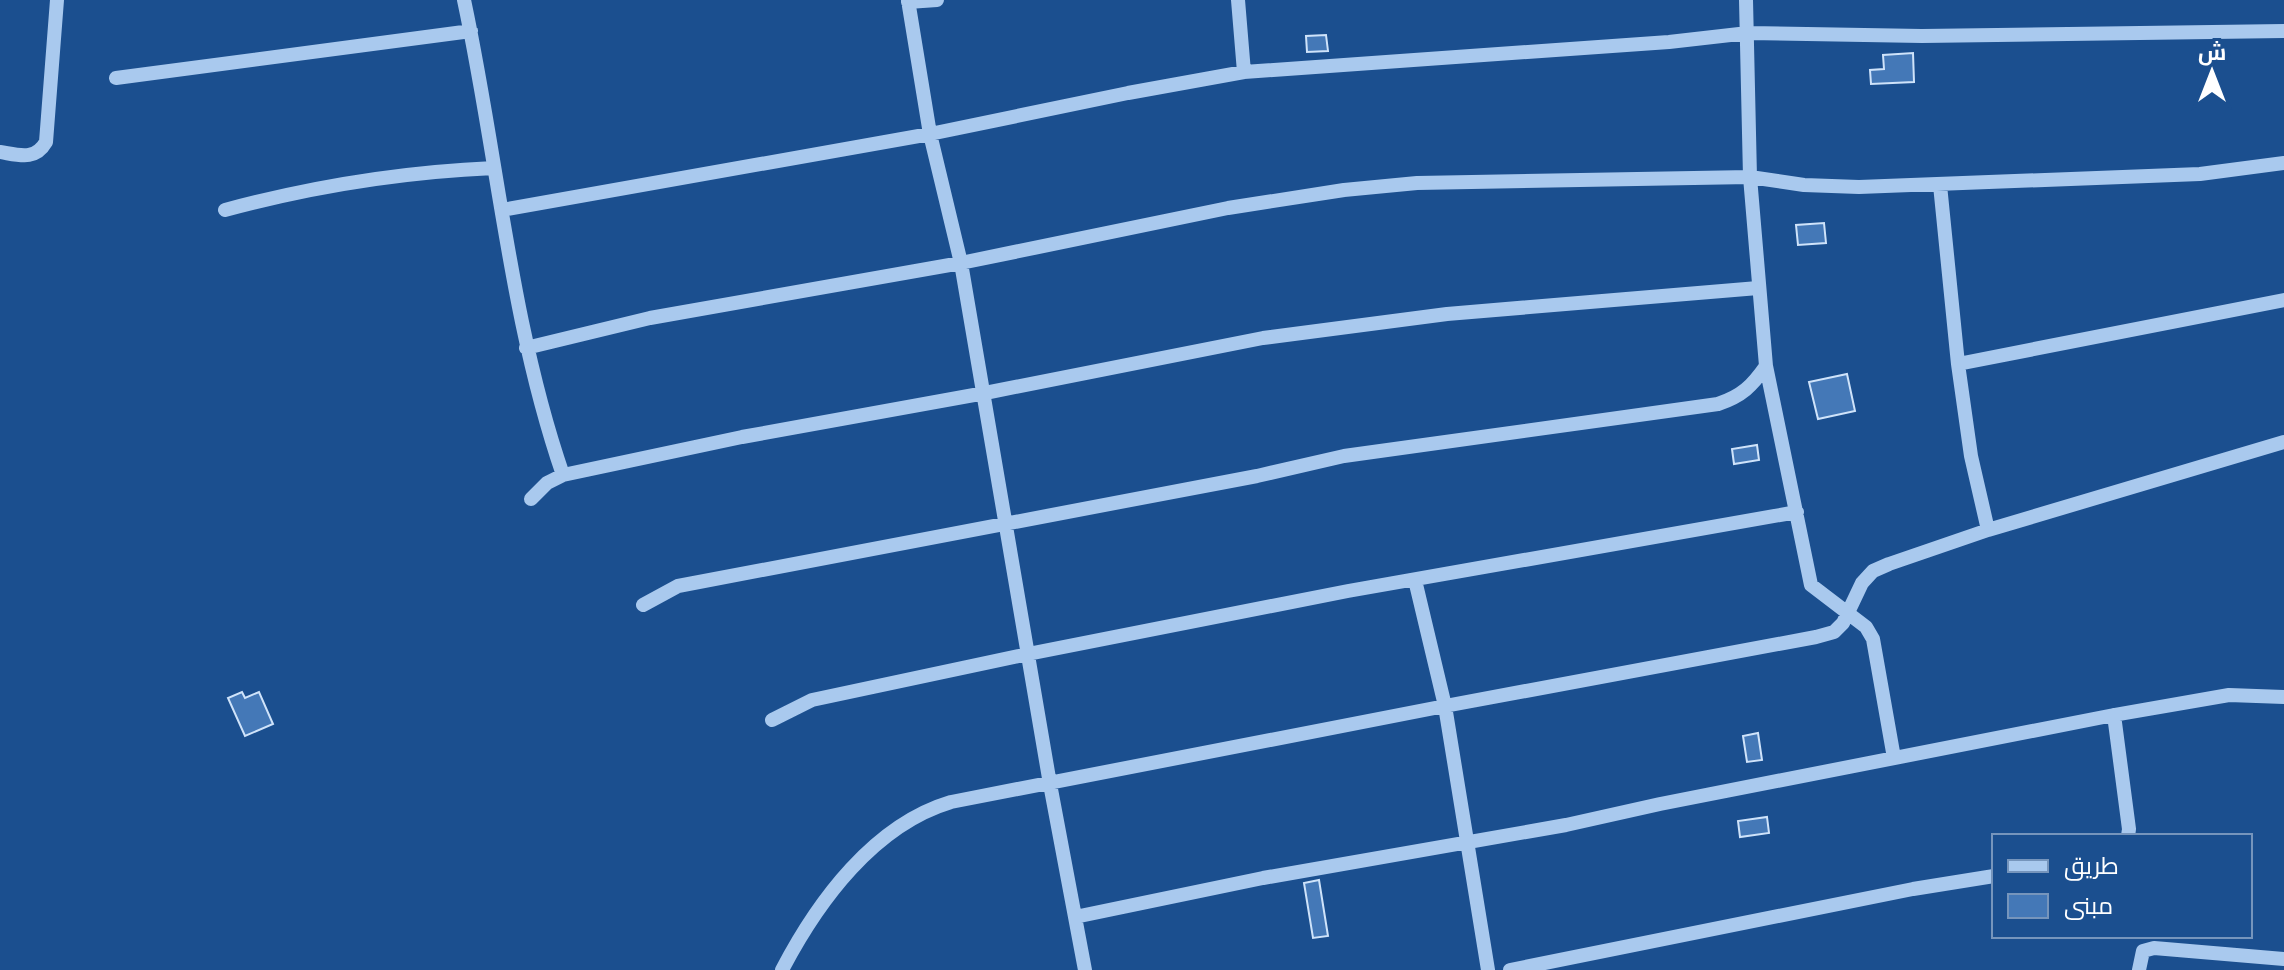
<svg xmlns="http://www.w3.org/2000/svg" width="2284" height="970" font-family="Mulish,Cairo,sans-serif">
	<rect width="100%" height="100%" fill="#1b4f8f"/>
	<path fill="#4478b7" stroke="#cfe3fa" stroke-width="2" d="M1326 35 1328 51 1307 52 1306 36Z
		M1913 53 1914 82 1871 84 1870 70 1884 69 1883 55Z
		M1824 223 1826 243 1798 245 1796 225Z
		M1847 374 1855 411 1818 419 1809 382Z
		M1757 445 1759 460 1734 464 1732 449Z
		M242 692 245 698 259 692 273 724 245 736 228 698Z
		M1758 733 1762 760 1747 762 1743 736Z
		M1767 817 1769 833 1740 837 1738 821Z
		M1319 880 1328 936 1313 938 1304 883Z"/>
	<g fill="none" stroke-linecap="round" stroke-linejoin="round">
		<path stroke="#a9c9ee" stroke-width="14" d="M464 0C498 159 510 321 563 475
			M908 0 930 134 961 263 1050 784 1085 970
			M1238 0 1244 72
			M1746 0 1750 177 1766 366 1811 585 1866 627 1873 639 1894 758
			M908 2 937 0
			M116 78 471 31
			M0 152C19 155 35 161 46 142L57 0
			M1940 185 1958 364 1971 456 1988 530
			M225 210C314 186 402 172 494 168
			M502 210 930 134 1128 93 1244 72 1669 42 1748 33 1922 36 2284 31
			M526 348 650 318 961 263 1228 208 1344 190 1417 183 1750 177 1804 185 1859 187 2200 174 2284 163
			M1958 364 2284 300
			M531 499 547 483 563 475 742 437 985 393 1263 338 1447 314 1758 288
			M1415 580 1445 706 1488 970
			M643 605 678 586 1257 476 1344 456 1718 404C1742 396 1752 386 1766 366
			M2114 715 2129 829 2128 836
			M772 720 812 700 1028 654 1348 591 1797 512
			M1075 917 1263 878 1566 825 1660 804 2114 715 2229 695 2284 697
			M782 970C818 901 874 825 951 802L1445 706 1816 637 1834 632 1843 623 1862 583 1873 571 1889 564 1988 530 2284 442
			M1510 970 1913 889 1994 876
			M2139 970 2143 951 2154 948 2284 959"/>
	</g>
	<rect x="1992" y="834" width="260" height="104" fill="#1b4f8f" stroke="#7695bc" stroke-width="2"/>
	<rect x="2008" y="860" width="40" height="12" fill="#a9c9ee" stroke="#7695bc" stroke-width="2"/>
	<text x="2064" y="874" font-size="24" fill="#ffffff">طريق</text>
	<rect x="2008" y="894" width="40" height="24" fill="#4478b7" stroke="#7695bc" stroke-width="2"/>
	<text x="2064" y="914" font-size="24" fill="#ffffff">مبنى</text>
	<g transform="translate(2212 72)" stroke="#1b4f8f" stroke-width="6" paint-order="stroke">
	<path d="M0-6L14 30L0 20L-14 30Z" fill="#ffffff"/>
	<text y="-12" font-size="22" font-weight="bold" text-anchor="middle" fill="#ffffff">ش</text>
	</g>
</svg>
